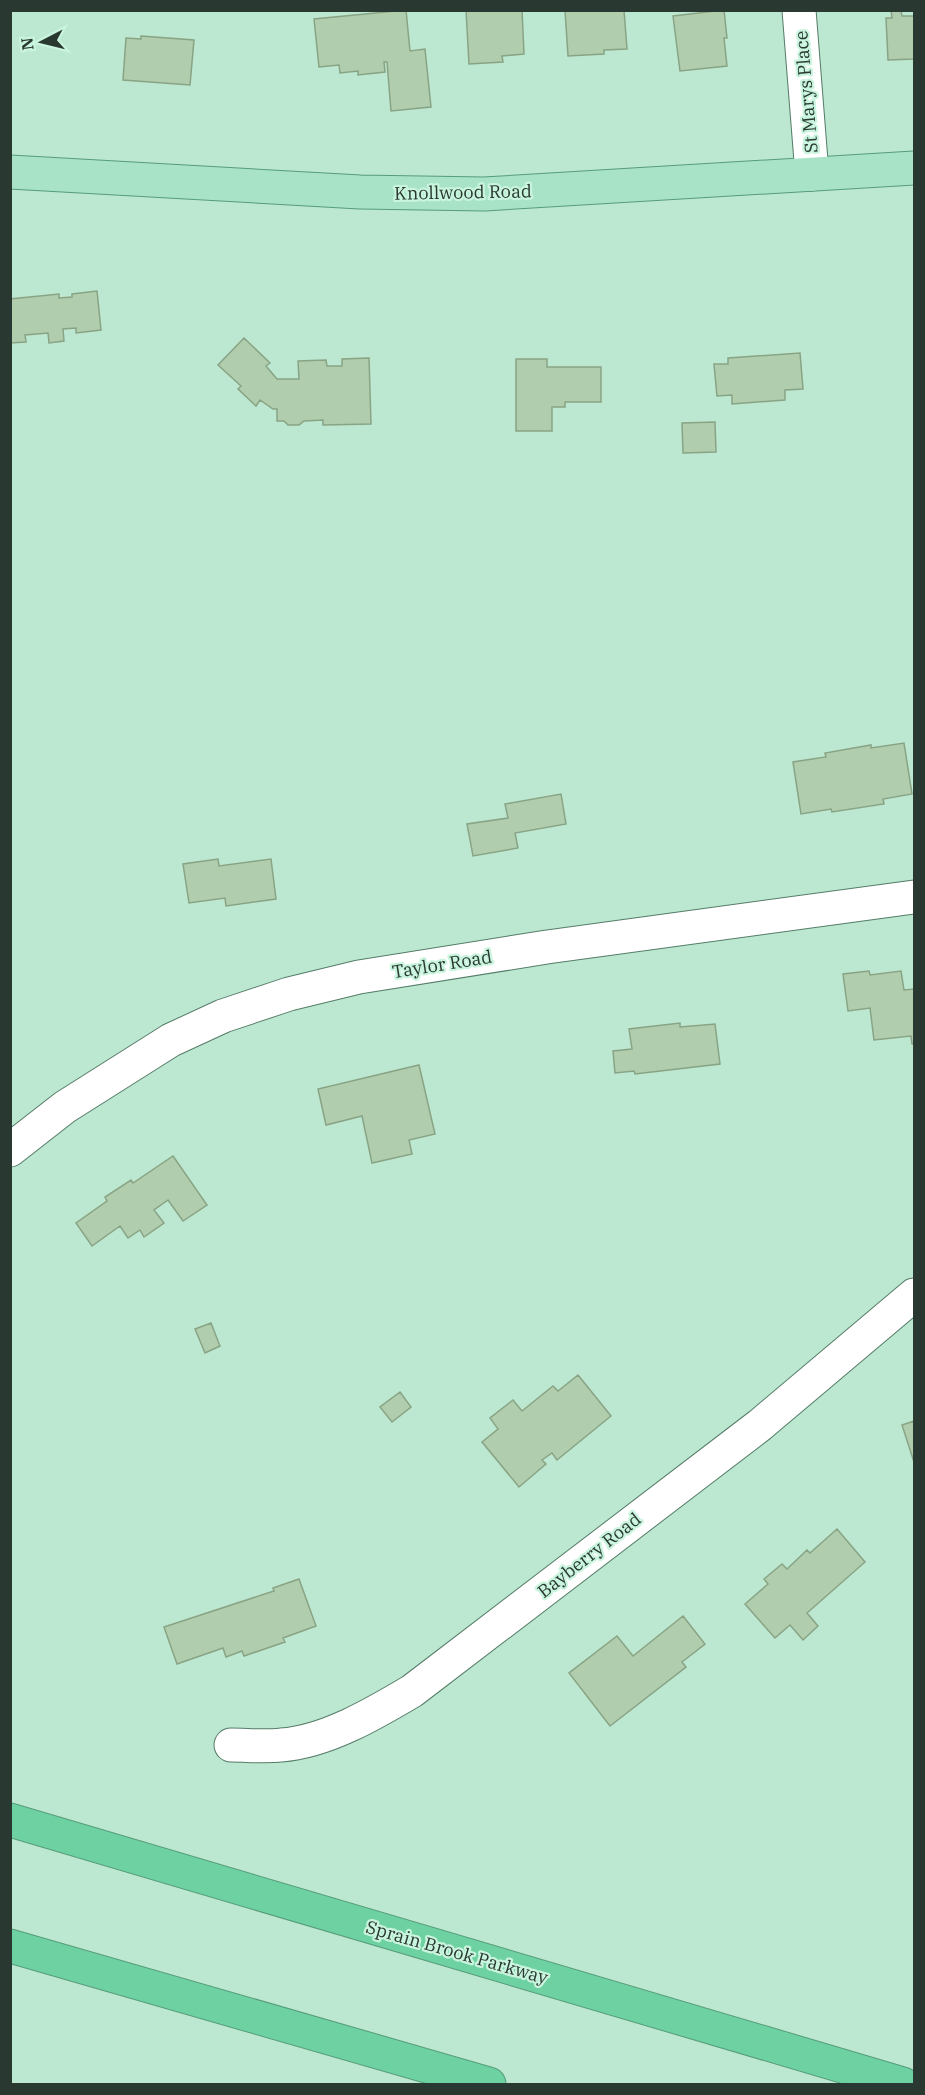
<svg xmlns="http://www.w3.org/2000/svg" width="925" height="2095" font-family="'IBM Plex Serif',serif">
	<rect width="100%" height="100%" fill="#bce7d0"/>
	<path fill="#b0cdad" stroke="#89a485" stroke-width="1.5" d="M406 10 410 51 425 49 431 107 391 111 387 62H384L385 72 358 75V71L340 73 339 65 319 67 314 19Z
		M466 10H522L524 54 502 56 503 62 469 64Z
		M565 10H624L627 49 604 50V54L568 56Z
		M724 10 727 38H724L727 66 680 71 673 16Z
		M891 10H901L902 16H914V59L888 60 886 18H892Z
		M141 36 194 40 190 85 123 80 126 38 141 39Z
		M97 291 101 330 76 333V328L63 329 64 341 49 343 48 333 25 335 26 342 10 343V299L59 294V298L72 297V294Z
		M244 338 270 363 266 366 277 379H299L298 361 326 360 327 366H342V359L369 358 371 424 323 425V420L304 421 299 425H288L284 421H277V409H273L260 400 256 406 238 389 241 386 218 365Z
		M800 353 803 389 785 390V400L732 404V395L717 396 714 364H728V358Z
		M516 359H547V367H601V402H565V407H552V431H516Z
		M715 422 716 452 683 453 682 423Z
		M904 743 912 794 883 799 884 804 832 812 831 809 801 814 793 762 826 757 825 753 871 745V748Z
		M561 794 566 824 515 833 518 848 473 856 467 824 508 818 505 804Z
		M218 859 219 866 271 859 276 899 226 906 225 898 189 903 183 864Z
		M869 971 870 975 901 971 904 990 914 989V1044H912L911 1036 874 1040 870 1008 848 1011 843 974Z
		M680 1023V1027L715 1024 720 1064 635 1074 634 1071 615 1073 613 1051 632 1049 629 1029Z
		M419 1065 435 1134 409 1140 412 1154 372 1163 362 1116 326 1125 318 1089Z
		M173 1156 207 1205 183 1221 168 1200 154 1210 164 1223 144 1237 140 1230 128 1238 120 1226 92 1246 76 1223 107 1201 105 1197 131 1180 133 1183Z
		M211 1323 220 1346 205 1353 195 1329Z
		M578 1375 611 1416 557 1460 552 1453 542 1460 546 1464 519 1487 482 1442 498 1429 490 1418 513 1400 522 1411 553 1386 558 1391Z
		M400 1392 411 1407 392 1422 380 1407Z
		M914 1421V1462L902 1425Z
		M837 1529 865 1562 807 1613 818 1626 803 1640 790 1625 775 1638 745 1604 768 1584 764 1579 782 1564 787 1569 807 1550 810 1553Z
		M299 1579 316 1626 283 1638 285 1642 244 1656 242 1651 226 1657 223 1648 177 1664 164 1627 274 1591 273 1588Z
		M683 1616 705 1644 682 1662 686 1667 610 1726 569 1673 617 1636 633 1656Z"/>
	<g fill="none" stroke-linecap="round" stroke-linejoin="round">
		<g stroke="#557c68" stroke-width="35">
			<path id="minor" d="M799 10 812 174
				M10 1150 65 1107 171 1040 223 1016 289 994 359 977 547 947 914 897
				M231 1745C247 1745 265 1747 281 1745 326 1742 375 1713 412 1691L760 1425 914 1295"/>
		</g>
		<g stroke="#569c7a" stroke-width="35">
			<path id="major" d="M10 172 360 192 484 194 914 168"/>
		</g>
		<g stroke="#569c7a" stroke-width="35">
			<path id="highway" d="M10 1820 903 2084
				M10 1946 489 2084"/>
		</g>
		<use href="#minor" stroke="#fff" stroke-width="33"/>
		<use href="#major" stroke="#a8e3c7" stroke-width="33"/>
		<use href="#highway" stroke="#6ed1a2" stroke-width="33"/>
	</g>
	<g text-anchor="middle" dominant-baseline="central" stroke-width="4.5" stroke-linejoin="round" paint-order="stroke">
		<g font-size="18" fill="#293931" stroke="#c9f4dd">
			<text transform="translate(806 92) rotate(-95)">St Marys Place</text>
			<text transform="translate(463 192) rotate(-1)">Knollwood Road</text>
			<text transform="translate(442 964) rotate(-9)">Taylor Road</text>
			<text transform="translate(589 1555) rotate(-38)">Bayberry Road</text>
			<text transform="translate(457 1952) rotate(16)">Sprain Brook Parkway</text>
		</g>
	</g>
	<rect width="925" height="2095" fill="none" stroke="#293931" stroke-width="24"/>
	<g transform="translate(42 42) rotate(263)" stroke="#c9f4dd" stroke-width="4.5" paint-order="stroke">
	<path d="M0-4.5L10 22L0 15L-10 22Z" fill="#293931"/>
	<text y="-9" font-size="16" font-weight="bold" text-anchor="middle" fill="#293931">N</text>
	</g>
</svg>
